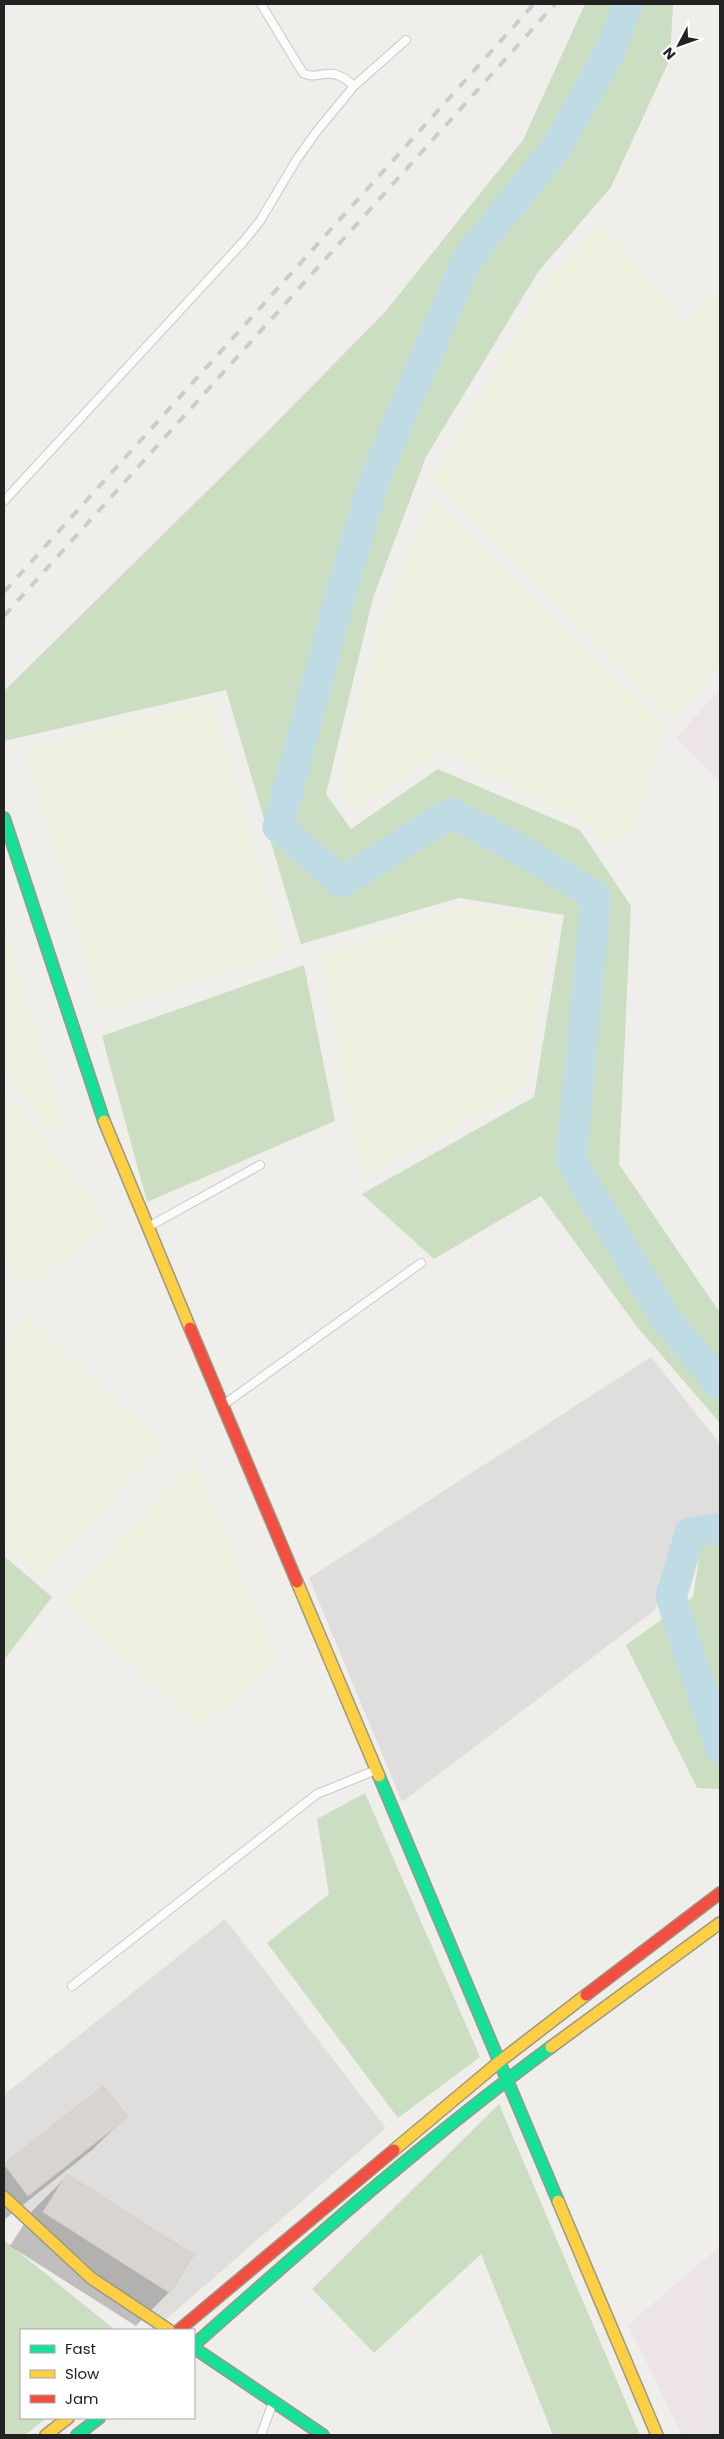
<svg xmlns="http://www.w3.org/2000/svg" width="724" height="2439" font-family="Poppins,sans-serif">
	<rect width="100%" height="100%" fill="#f0eeeb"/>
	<path fill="#dfdedc" d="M651 1357 720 1444V1527L679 1541 655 1610 402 1802 309 1578Z
		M225 1919 386 2128 164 2321 95 2272 4 2189V2095Z"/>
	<path fill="#ede4e9" d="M720 690V782L676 738Z
		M720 2246V2435H682L628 2325Z"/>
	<path fill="#efefdf" d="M601 221 685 324 720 289V666L673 719 431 478 548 280Z
		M433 498 665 726 633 834 605 845 591 824 445 750 353 811 338 788 383 613Z
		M212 700 284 952 99 1012 26 751Z
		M465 904 551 921 525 1087 362 1179 320 956Z
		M4 925 65 1126 50 1133 4 1073Z
		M4 1090 111 1224 30 1287 4 1256Z
		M30 1317 161 1445 40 1577 4 1546V1339Z
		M194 1458 276 1661 201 1728 64 1601Z"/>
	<path fill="#cbdec1" d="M585 4H673L670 59 611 187 538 272 426 457 373 598 326 794 351 829 438 769 580 830 631 906 619 1164 720 1313V1423L638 1328 541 1196 434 1259 362 1194 534 1097 564 915 459 898 301 944 226 690 4 741V691L268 431 385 312 523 140Z
		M304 965 335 1121 147 1202 102 1036Z
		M720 1540V1789L697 1788 626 1645 693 1597 701 1545Z
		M4 1556 52 1597 4 1660Z
		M365 1793 480 2057 398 2118 267 1943 329 1894 317 1819Z
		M499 2104 640 2435H553L481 2254 374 2353 312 2289Z
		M4 2240 115 2330H21V2418H46L25 2435H4Z"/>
	<path fill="#0003" d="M103 2087 126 2117 92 2150 4 2220V2166Z
		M67 2176 169 2292 136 2326 10 2246 33 2210Z"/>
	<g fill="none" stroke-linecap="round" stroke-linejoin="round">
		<path stroke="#bfdbe3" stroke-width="31" d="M628 4 608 56 556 148 467 259 375 478 343 587 278 827 342 882 451 813 528 854 596 897 571 1161 664 1316 720 1385
			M720 1528 690 1533 671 1597 720 1748"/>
	</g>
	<path fill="#d7d4d2" stroke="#d3d0cc" d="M103 2086 128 2117 28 2196 4 2164Z
		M67 2174 194 2255 170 2293 43 2212Z"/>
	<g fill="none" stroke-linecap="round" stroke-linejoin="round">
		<g stroke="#c9c8c7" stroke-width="10">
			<path id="lane" d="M261 4 303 73C320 82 328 62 354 86
				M4 501 243 242 260 221 297 159 317 131 354 86 406 40
				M148 1227 260 1165
				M223 1405 421 1263
				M72 1986 317 1794 376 1770
				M261 2435 273 2402"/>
		</g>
		<g stroke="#999a82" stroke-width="14">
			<path id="fast" d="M4 818 104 1121
				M379 1776 558 2201
				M194 2345C310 2242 426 2139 551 2047
				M194 2348 323 2435
				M77 2435 99 2418"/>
		</g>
		<g stroke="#999a82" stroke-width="14">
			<path id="slow" d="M104 1121 190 1328
				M297 1582 379 1776
				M551 2047 720 1923
				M394 2150 499 2062 586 1995
				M4 2197 91 2278 169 2330
				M558 2201 657 2435
				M46 2435 68 2418"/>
		</g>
		<g stroke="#999a82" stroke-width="14">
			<path id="jam" d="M190 1328 297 1582
				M586 1995 720 1893
				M179 2330 394 2150"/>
		</g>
		<use href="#lane" stroke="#fdfcfc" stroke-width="8"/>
		<use href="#fast" stroke="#16e098" stroke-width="11"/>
		<use href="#slow" stroke="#ffcf43" stroke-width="11"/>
		<use href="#jam" stroke="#f24e42" stroke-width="11"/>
		<path stroke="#ccc" stroke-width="4" stroke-dasharray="10 10" stroke-linecap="butt" d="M4 592 534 4
			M4 616 555 4"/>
	</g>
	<rect width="724" height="2439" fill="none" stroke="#222222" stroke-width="10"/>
	<rect x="20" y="2329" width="175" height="90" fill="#ffffff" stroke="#a7a7a7"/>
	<rect x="30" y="2345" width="25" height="8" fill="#16e098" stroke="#a7a7a7"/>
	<text x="65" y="2354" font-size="15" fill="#222222">Fast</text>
	<rect x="30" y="2370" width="25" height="8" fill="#ffcf43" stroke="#a7a7a7"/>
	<text x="65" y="2379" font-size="15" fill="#222222">Slow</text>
	<rect x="30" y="2395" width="25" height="8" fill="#f24e42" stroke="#a7a7a7"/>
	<text x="65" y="2404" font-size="15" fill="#222222">Jam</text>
	<g transform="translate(679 45) rotate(229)" stroke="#ffffff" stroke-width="4" paint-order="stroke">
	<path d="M0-4L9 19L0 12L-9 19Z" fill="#222222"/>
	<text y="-8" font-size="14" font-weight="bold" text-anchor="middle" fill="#222222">N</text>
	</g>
</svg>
